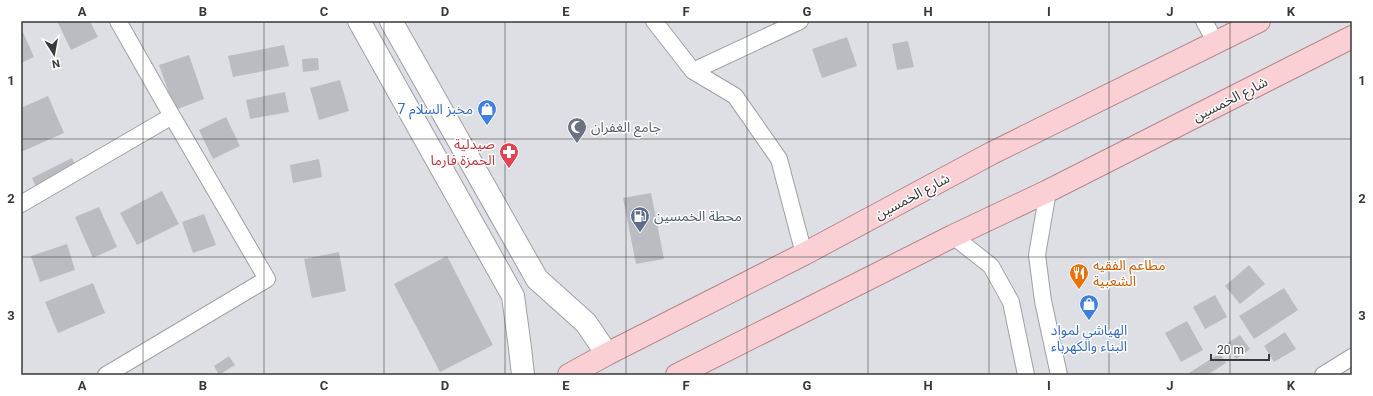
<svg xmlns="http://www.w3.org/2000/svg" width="1373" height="396" font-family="Roboto,'Noto Sans Arabic',sans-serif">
	<rect width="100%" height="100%" fill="#dddfe4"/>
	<path fill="#babcc1" d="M57 21H90L98 37 71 50Z
		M21 28 34 57 21 63Z
		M847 37 857 66 822 78 812 49Z
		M908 41 914 67 897 70 892 44Z
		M284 45 289 66 233 77 228 56Z
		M189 55 204 99 175 110 159 65Z
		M318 58 319 70 303 72 302 59Z
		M340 80 349 111 319 120 310 88Z
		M285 92 289 112 250 119 246 100Z
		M48 96 64 133 21 152V108Z
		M226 117 240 146 213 159 199 130Z
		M72 158 76 166 36 187 32 178Z
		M319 159 322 177 293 183 290 165Z
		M162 191 179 224 137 245 120 213Z
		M651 193 664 259 636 264 623 198Z
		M99 207 117 247 93 258 75 217Z
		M204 214 216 245 193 253 182 222Z
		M67 244 75 270 40 282 31 256Z
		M339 252 346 291 312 298 304 259Z
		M447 256 493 345 440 372 394 284Z
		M1249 265 1265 284 1240 304 1225 286Z
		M93 283 105 313 58 333 45 302Z
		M1284 288 1298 310 1254 339 1239 316Z
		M1215 295 1227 317 1205 329 1193 307Z
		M1187 321 1203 350 1181 362 1165 333Z
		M1285 332 1296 349 1274 362 1264 346Z
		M1240 335 1250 349 1236 359 1225 345Z
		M1220 353 1226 363 1207 375H1190L1189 373Z
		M229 356 235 365 219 375 214 366Z"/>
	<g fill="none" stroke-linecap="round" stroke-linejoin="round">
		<g stroke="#9ea0a5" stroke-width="18">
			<path id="street" d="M654 21 693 71 735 96 779 159 804 254
				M1204 21 1216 43
				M693 71 800 21
				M1048 191 1037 255 1043 301 1059 375
				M21 204 172 116
				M953 236 991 266 1011 302 1026 375
				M106 375 267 279 172 116 118 21
				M1323 375 1352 357"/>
		</g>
		<g stroke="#9ea0a5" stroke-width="24">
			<path id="secondary" d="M359 21 513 296 520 348 523 375
				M391 21 537 279 586 323 607 354"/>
		</g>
		<g stroke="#b6878c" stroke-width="24">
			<path id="primary" d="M569 375 607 354 804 254 992 153 1259 21
				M677 375 953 236 1048 191 1352 37"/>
		</g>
		<use href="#street" stroke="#fff" stroke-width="16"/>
		<use href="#secondary" stroke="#fff" stroke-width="22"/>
		<use href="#primary" stroke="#fbd0d4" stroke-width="22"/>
	</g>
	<path fill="none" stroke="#39393b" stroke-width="1" stroke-opacity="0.55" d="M143 21V375M264 21V375M384 21V375M505 21V375M626 21V375M747 21V375M868 21V375M989 21V375M1109 21V375M1230 21V375M21 139H1352M21 257H1352"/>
	<defs>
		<g id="shop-pin" transform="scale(1)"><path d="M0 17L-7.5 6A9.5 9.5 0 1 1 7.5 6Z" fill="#3f7fe0" stroke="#fff"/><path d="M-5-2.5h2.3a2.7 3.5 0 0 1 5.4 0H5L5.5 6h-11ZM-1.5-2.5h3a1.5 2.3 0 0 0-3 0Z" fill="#fff"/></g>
		<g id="mosque-pin" transform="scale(1)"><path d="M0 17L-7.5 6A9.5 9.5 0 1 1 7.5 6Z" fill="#6b7280" stroke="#fff"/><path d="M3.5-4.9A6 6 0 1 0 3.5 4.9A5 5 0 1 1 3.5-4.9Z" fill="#fff"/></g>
		<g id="pharmacy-pin" transform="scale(1)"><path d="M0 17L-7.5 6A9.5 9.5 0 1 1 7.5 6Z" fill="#e0444e" stroke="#fff"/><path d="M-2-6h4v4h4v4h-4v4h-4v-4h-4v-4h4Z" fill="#fff"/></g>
		<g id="fuel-pin" transform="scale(1)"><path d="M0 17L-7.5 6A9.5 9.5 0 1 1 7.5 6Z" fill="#5c6f8a" stroke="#fff"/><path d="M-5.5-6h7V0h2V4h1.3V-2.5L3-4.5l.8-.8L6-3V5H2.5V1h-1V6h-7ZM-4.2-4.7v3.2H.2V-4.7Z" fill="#fff"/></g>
		<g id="restaurant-pin" transform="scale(1)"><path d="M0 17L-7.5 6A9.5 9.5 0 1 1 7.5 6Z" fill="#e8710a" stroke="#fff"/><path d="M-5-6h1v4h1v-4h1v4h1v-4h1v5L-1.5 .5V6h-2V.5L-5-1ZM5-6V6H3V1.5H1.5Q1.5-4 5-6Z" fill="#fff"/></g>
	</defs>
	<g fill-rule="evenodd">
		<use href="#shop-pin" x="487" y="109"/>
		<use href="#mosque-pin" x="577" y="127"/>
		<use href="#pharmacy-pin" x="509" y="152"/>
		<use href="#fuel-pin" x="640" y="216"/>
		<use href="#restaurant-pin" x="1079" y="273"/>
		<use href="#shop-pin" x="1089" y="304"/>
	</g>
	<g text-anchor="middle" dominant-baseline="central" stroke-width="3" stroke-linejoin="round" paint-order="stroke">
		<g font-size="14" fill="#39393b" stroke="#fff">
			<text transform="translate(1230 99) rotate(-27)">شارع الخمسين</text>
			<text transform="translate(912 196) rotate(-28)">شارع الخمسين</text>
		</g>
		<g font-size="14" fill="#366cbe" stroke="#fff" text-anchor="end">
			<text x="473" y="109">مخبز السلام 7</text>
			<text x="1089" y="330" text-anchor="middle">الهياشي لمواد<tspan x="1089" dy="16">البناء والكهرباء</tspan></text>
		</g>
		<g font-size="14" fill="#5b616d" stroke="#fff" text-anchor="start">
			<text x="591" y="127">جامع الغفران</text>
		</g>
		<g font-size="14" fill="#be3a42" stroke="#fff" text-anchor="end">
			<text x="495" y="144">صيدلية<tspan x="495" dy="16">الحمزة فارما</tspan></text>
		</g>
		<g font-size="14" fill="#4e5e75" stroke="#fff" text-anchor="start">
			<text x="654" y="216">محطة الخمسين</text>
		</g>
		<g font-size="14" fill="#c56008" stroke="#fff" text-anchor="start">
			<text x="1093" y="265">مطاعم الفقيه<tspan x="1093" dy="16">الشعبية</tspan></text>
		</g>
	</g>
	<rect width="1373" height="396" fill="none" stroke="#ffffff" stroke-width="44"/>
	<g transform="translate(54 54) rotate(169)" stroke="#ffffff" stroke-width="3" paint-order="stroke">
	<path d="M0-3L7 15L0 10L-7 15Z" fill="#39393b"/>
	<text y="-6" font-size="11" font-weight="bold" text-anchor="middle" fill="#39393b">N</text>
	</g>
	<path d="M1211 354v6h58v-6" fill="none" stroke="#39393b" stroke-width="2"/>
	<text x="1217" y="354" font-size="12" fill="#39393b" stroke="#ffffff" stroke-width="3" paint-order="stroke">20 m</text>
	<rect x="22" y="22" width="1329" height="352" fill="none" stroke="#39393b" stroke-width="1.5"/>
	<g font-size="13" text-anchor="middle" font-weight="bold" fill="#39393b">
		<text x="82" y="16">A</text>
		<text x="203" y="16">B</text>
		<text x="324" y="16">C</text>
		<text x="445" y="16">D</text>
		<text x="566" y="16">E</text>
		<text x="686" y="16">F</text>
		<text x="807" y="16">G</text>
		<text x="928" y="16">H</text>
		<text x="1049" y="16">I</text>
		<text x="1170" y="16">J</text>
		<text x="1291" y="16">K</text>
		<text x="11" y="85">1</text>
		<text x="1362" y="85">1</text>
		<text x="11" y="203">2</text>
		<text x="1362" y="203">2</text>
		<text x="11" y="320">3</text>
		<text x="1362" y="320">3</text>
		<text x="82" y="390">A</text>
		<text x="203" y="390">B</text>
		<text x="324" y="390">C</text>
		<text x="445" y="390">D</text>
		<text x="566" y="390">E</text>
		<text x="686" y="390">F</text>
		<text x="807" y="390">G</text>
		<text x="928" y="390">H</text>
		<text x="1049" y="390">I</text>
		<text x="1170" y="390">J</text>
		<text x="1291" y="390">K</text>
	</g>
</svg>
